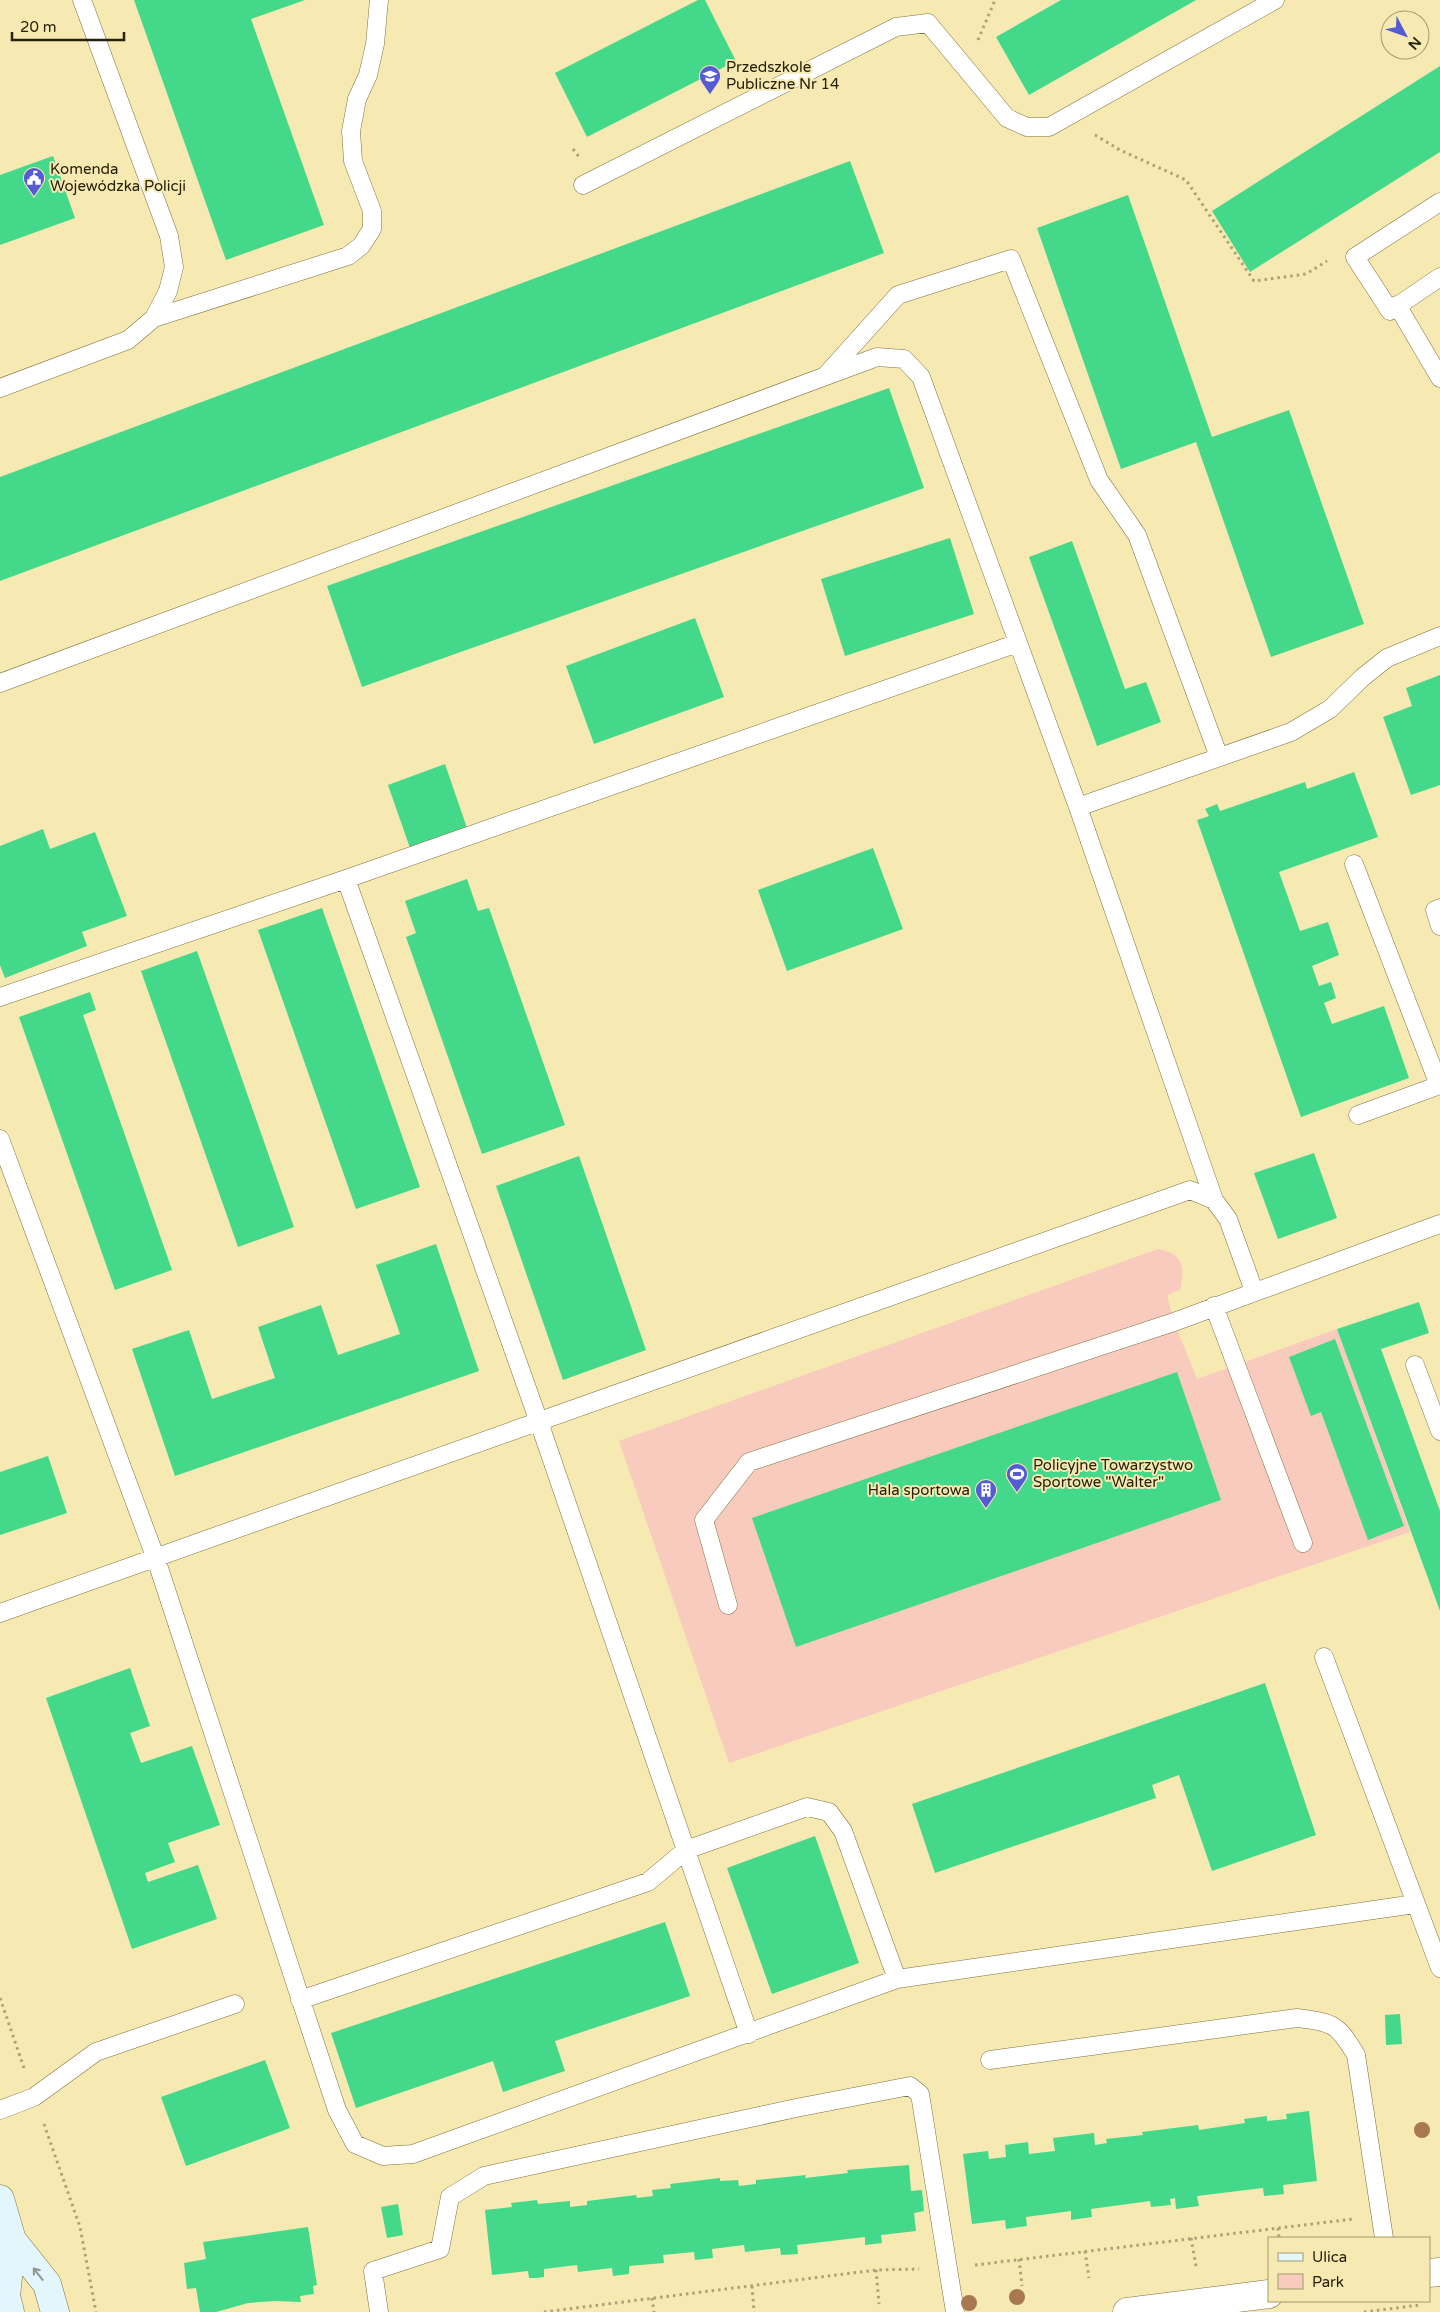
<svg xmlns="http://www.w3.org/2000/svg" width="1440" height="2312" font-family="'Varela Round',sans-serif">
	<rect width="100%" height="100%" fill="#f6e9b1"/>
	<path fill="#f9cbbe" d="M1158 1249C1184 1254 1185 1266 1180 1290L1167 1295 1174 1322 1197 1379 1337 1329 1410 1532 729 1763 619 1441Z"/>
	<path fill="#44d88b" d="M134 0H305L251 19 324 225 226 260Z
		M698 0H705L736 61 587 137 555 73Z
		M1061 0H1196L1029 95 996 37Z
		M1440 66V152L1250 272 1212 211Z
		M53 156 75 218 0 245V175Z
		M850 161 884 253 0 581V477Z
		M1128 195 1212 437 1289 410 1364 624 1271 657 1196 442 1121 469 1037 228Z
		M889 388 924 488 362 687 327 586Z
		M950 538 974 614 845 656 821 579Z
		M1072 541 1125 689 1146 682 1161 722 1097 746 1029 557Z
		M695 618 724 697 594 744 566 666Z
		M1440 675V785L1411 795 1383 717 1412 706 1406 688Z
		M445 764 467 828 410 848 388 785Z
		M1354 772 1378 837 1279 872 1300 931 1328 922 1339 955 1312 966 1319 986 1331 982 1336 998 1324 1003 1332 1024 1384 1006 1409 1078 1301 1117 1197 820 1209 816 1205 809 1217 804 1220 811 1305 782 1307 789Z
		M43 829 50 849 95 832 127 916 82 932 87 946 5 978 0 965V846Z
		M873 848 903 929 787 971 758 890Z
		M467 879 478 911 489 908 565 1125 482 1154 406 937 416 933 405 901Z
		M322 908 420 1187 356 1209 258 930Z
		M197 951 294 1227 238 1247 141 971Z
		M90 992 96 1010 83 1015 172 1270 115 1290 19 1017Z
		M1314 1153 1337 1218 1278 1239 1254 1173Z
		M579 1156 646 1350 563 1380 496 1186Z
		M436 1244 479 1371 175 1476 132 1349 189 1330 212 1399 275 1378 258 1327 321 1305 338 1355 400 1334 376 1265Z
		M1419 1302 1429 1333 1381 1349 1440 1511V1611L1337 1329Z
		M1335 1339 1404 1526 1368 1540 1321 1412 1311 1416 1289 1357Z
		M1177 1372 1221 1500 796 1647 752 1518Z
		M48 1456 67 1513 0 1535V1472Z
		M130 1668 150 1726 130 1733 141 1763 192 1746 220 1825 168 1843 175 1862 145 1873 148 1882 198 1865 217 1919 132 1949 46 1698Z
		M1265 1683 1316 1835 1212 1871 1179 1775 1152 1785 1156 1798 935 1873 912 1804Z
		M815 1836 859 1963 772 1994 727 1868Z
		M665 1922 690 1996 555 2041 565 2071 503 2092 493 2061 356 2108 331 2033Z
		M1400 2014 1402 2044 1386 2045 1385 2015Z
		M265 2060 290 2128 186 2166 161 2097Z
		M1309 2111 1317 2181 1283 2185 1284 2194 1264 2196 1263 2188 1197 2196 1199 2206 1176 2209 1175 2198 1170 2199 1171 2205 1151 2207 1150 2201 1091 2209 1092 2217 1071 2220V2211L1026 2217 1027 2226 1006 2229 1005 2220 972 2224 963 2154 988 2151 989 2159 1006 2157 1005 2145 1028 2142 1029 2154 1055 2151 1053 2138 1094 2133 1095 2145 1107 2143 1106 2139 1143 2135 1142 2132 1198 2125 1199 2130 1245 2123 1244 2119 1267 2116V2121L1287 2119 1286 2114Z
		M909 2165 911 2191 922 2190 924 2211 914 2213 916 2231 881 2235 882 2243 865 2245V2237L797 2245 798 2254 781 2255 780 2248 745 2252 744 2245 712 2249 713 2258 695 2260 694 2252 663 2255 664 2263 629 2266V2274L613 2276 612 2268 578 2272 577 2265 544 2269V2277L536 2278H529L528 2271 492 2275 485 2210 512 2207 511 2203 537 2200 538 2204 570 2201V2207L587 2205V2201L636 2195 637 2198 653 2196 652 2190 671 2188 670 2184 720 2178V2181L738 2180 739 2186 756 2184V2180L806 2175 805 2178 848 2173 847 2170Z
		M398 2204 403 2235 387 2238 381 2207Z
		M308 2227 317 2285 313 2286 314 2294 300 2296 301 2302 275 2301 248 2303 216 2312H200L196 2288 187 2289 184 2263 206 2259 203 2242Z"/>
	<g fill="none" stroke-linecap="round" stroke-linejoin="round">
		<g stroke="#7e713e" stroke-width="19">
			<path id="service" d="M583 185 896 27 928 23 1007 118 1027 127H1049L1275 0
				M1440 202 1355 257 1390 311 1440 277
				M1397 305 1440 378
				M154 318 348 256 361 246 372 229V211L353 161 351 131 357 99 368 75 375 44 379 0
				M827 374 898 295 1011 259 1099 480 1137 535 1219 757
				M0 388 128 340 154 318 168 291 174 267 169 236 82 0
				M0 683 877 357 904 359 921 377 1078 807 1214 1200
				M1078 807 1291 732 1330 709 1363 677 1387 658 1440 636
				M1354 864 1439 1085
				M346 879 539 1422 749 2034
				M1440 908 1435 910 1440 926
				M0 997 346 879 1018 643
				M1358 1115 1440 1085
				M0 1139 156 1559 337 2110 355 2144 383 2156 413 2154 897 1979 1415 1904
				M1214 1306 1303 1543
				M1415 1365 1440 1431
				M728 1605 704 1520 749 1462 1174 1322 1440 1224
				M0 1613 1190 1190 1214 1200 1228 1219 1254 1291
				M1324 1657 1440 1968
				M300 2000 648 1882 686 1850 807 1807 829 1812 843 1831 897 1979
				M990 2060 1297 2018C1334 2023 1337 2023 1356 2055L1384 2238
				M0 2110 34 2097 96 2052 235 2004
				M379 2312 373 2271 440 2249 450 2197 484 2176 796 2108 910 2086 920 2094 955 2312"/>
		</g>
		<g stroke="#7e713e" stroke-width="29">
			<path id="minor" d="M1429 2273 1440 2272
				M1127 2312 1269 2294"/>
		</g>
		<g stroke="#7e713e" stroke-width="29">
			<path id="secondary" d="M0 2199 12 2240 47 2284 55 2312
				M10 2312 6 2296 12 2240"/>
		</g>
		<path stroke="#aca276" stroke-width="3" stroke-dasharray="2.5 4" stroke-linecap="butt" d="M978 40 995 0
			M710 75 716 86
			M1095 135 1120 150 1186 180 1254 281 1306 274 1327 261
			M573 149 579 157
			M0 1998 24 2068
			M44 2124 80 2227 96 2312
			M1278 2228 1279 2238
			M1191 2238 1196 2266
			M1085 2251 1089 2278
			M1019 2259 1022 2286
			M975 2265 1353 2219
			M876 2270 879 2304
			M752 2286 754 2312
			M652 2298 654 2312
			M544 2312 876 2270 919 2269
			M1364 2312 1420 2305"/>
		<use href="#service" stroke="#fff" stroke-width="18"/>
		<use href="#minor" stroke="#fff" stroke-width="28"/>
		<use href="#secondary" stroke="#e3f6fb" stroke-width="28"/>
	</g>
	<g fill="#a97750">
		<circle cx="1422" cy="2130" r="8"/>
		<circle cx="1017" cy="2297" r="8"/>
		<circle cx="969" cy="2303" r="8"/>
	</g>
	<defs><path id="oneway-shaft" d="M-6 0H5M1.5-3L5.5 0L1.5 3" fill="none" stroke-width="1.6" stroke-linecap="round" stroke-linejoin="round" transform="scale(1.25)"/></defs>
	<use stroke="#8e968f" href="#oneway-shaft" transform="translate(38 2274) rotate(-128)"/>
	<defs>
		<g id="school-pin" transform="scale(1.125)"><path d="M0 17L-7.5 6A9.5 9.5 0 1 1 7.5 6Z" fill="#555bd2" stroke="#f6e9b1"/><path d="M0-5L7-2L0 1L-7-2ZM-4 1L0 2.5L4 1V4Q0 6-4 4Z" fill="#fff"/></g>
		<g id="civic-pin" transform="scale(1.125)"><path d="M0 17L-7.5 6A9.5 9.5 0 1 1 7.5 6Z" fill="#555bd2" stroke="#f6e9b1"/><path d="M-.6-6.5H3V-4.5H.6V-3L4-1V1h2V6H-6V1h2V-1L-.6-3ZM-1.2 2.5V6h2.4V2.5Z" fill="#fff"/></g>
		<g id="stadium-pin" transform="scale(1.125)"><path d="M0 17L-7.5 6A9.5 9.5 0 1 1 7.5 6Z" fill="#555bd2" stroke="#f6e9b1"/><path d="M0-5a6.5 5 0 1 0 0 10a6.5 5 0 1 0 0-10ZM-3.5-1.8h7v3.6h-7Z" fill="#fff"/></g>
		<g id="building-pin" transform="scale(1.125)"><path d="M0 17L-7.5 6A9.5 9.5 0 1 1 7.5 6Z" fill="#555bd2" stroke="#f6e9b1"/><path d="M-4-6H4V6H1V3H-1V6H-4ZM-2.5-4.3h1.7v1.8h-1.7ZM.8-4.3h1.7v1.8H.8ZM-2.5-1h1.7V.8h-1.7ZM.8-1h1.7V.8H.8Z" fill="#fff"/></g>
	</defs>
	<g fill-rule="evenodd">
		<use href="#school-pin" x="710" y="76"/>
		<use href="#civic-pin" x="34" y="178"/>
		<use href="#stadium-pin" x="1017" y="1474"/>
		<use href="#building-pin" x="986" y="1490"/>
	</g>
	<g text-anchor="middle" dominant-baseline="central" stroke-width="4" stroke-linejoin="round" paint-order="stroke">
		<g font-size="15" fill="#26210b" stroke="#f6e9b1" text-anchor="start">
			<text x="726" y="67">Przedszkole<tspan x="726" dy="17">Publiczne Nr 14</tspan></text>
			<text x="50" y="169">Komenda<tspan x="50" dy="17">Wojewódzka Policji</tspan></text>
			<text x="1033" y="1465">Policyjne Towarzystwo<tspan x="1033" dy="17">Sportowe "Walter"</tspan></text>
			<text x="970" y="1490" text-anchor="end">Hala sportowa</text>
		</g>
	</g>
	<rect x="1268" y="2237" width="162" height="65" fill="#f6e9b1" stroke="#a3996f"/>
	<rect x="1278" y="2253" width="25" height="8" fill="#e3f6fb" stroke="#a3996f"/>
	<text x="1312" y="2262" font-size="15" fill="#26210b">Ulica</text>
	<rect x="1278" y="2274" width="25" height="15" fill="#f9cbbe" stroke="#a3996f"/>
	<text x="1312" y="2287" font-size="15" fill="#26210b">Park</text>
	<g transform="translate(1405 35) rotate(131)"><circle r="24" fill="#f6e9b1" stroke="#a3996f"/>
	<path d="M0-4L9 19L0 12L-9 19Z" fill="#555bd2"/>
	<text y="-8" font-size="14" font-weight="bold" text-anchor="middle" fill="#26210b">N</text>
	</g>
	<path d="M12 32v8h112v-8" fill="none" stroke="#26210b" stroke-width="2.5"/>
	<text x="20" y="32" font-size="15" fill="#26210b" stroke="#f6e9b1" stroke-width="4" paint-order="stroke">20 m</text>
</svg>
